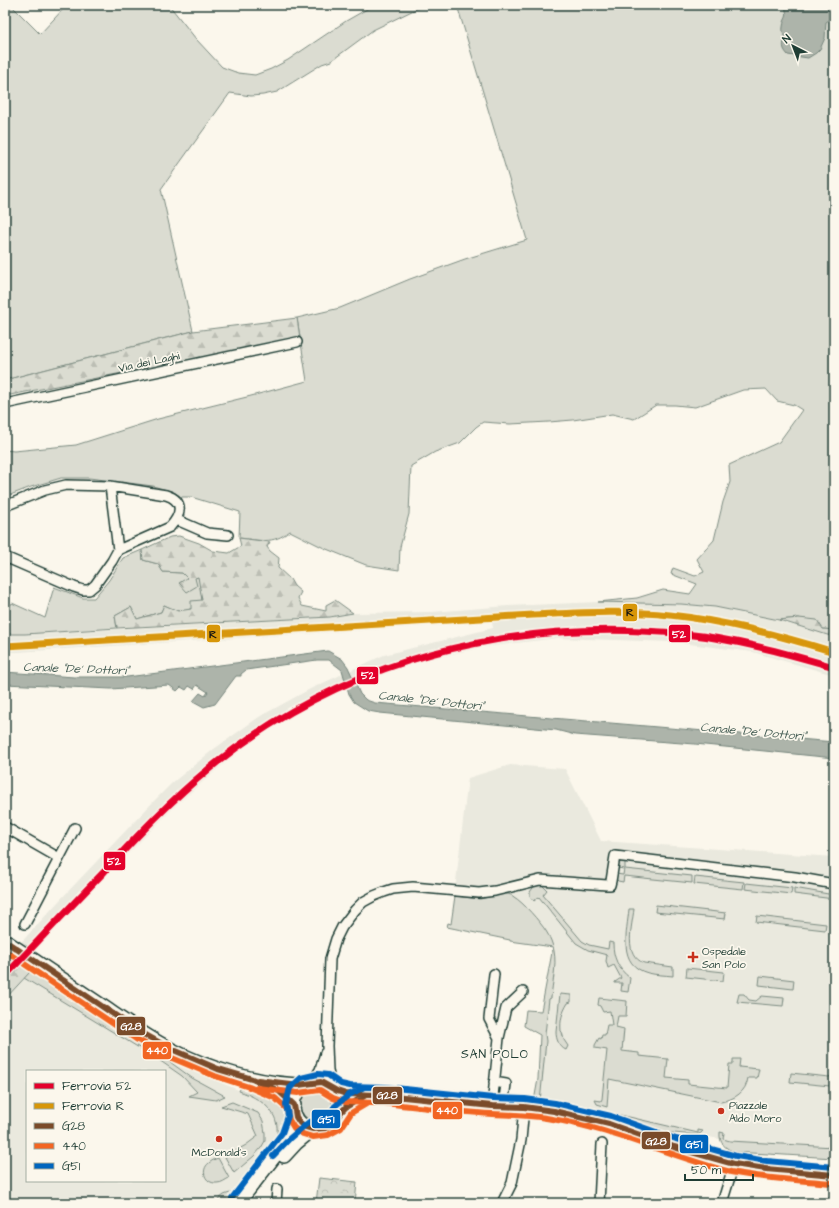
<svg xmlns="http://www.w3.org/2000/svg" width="839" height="1208" font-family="'Architects Daughter',sans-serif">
	<defs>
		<pattern id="forest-firs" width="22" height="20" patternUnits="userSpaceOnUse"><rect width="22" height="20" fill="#dbdcd1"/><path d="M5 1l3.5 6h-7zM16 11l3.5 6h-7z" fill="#bcbeb4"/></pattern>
		<pattern id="park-crowns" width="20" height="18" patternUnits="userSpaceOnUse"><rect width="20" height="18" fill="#dbdcd1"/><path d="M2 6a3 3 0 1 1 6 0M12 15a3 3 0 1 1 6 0" fill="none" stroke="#bcbeb4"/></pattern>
	</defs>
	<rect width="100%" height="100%" fill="#fbf7ec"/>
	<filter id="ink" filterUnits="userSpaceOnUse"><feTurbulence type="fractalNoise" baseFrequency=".025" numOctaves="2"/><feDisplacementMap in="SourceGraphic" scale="8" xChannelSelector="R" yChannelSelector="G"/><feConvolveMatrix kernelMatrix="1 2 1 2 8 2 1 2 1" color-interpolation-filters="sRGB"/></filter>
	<g filter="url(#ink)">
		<path fill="#eae9de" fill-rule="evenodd" d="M598 602 681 604 715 607 779 620 834 637V675L753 652 673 642 558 638 483 647 421 661 360 683 318 702 259 736 216 770 176 805 113 869 5 983V960L59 901 154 801 172 783 214 749 259 717 310 689 384 655 493 628 492 622 17 652H5V634H25L330 617 353 613 432 612 508 606Z
			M510 765 565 769 601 841 834 857V1158L735 1152 727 1149 723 1145 720 1139 697 1135 662 1132 587 1109 534 1101 538 1079 540 1035 524 1026 526 1010 541 1011 553 947 510 941V940L447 927 448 923 451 924 468 778Z
			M24 978 159 1060 182 1076 197 1092 189 1096H225L192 1078 148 1046 190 1065 205 1076 248 1094 264 1103 271 1112 277 1123V1138L272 1152 249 1179 235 1192 225 1194 216 1203H5V999ZM27 1071H165V1181H27Z"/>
		<path fill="#dbdcd1" stroke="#7d8c82" d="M5 5H11L40 34 67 5H169L196 39 222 67 238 73 255 75 271 69 288 60 346 21 374 5H424L373 30 331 61 322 64 277 92 263 95 251 96 230 93 161 189 193 331 5 380Z
			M457 5H834V630L823 629 799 618 779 620 715 607 681 604 598 602 637 598 663 590 690 594 697 584 671 574 673 568 695 576 704 572 697 559 714 540 723 502 730 482 729 465 779 442 802 410 794 405 777 401 766 389 743 390 695 407 675 405H656L634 419 612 414 573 420 549 422 510 424 483 422 476 427 460 443 435 452 411 466 409 514 400 547 399 570 366 565 324 548 290 531C272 545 260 540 239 538L240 512 191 497H181L174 492 153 486 89 478H61L31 487 5 497V450L14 451 76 445 158 419 251 396 307 381 297 318 340 308 410 279 465 259 527 240Z
			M142 550 143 560 158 564 163 572 182 573 187 577H199L202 600C187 613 183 614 164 605L161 612 137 619 131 607 115 616 117 628 25 634H5V614L12 603 45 618 54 587 83 598H94L109 580 123 558Z
			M620 862H625V869L692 876V883L624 876 623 882 618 881 616 879V874L623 875 624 869 617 868 618 864Z
			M695 877 744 882 743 889 694 884Z
			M746 883 792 888 791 894 745 889Z
			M535 885H542L547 890 543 895 582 941 589 945 608 949 609 942 613 943C613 957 618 969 630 978L628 992 621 991 622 983H615V982L621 978 614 965 608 968 606 961 607 955 588 950 576 943 539 897 534 901 530 896V892Z
			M794 888 834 895V899L794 894Z
			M502 894C507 894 511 894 514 897 523 902 540 922 546 931 550 937 553 945 554 951 557 966 552 984 551 998L549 999 545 1034 546 1041 540 1102 534 1101 538 1079 540 1035 524 1026 526 1010 541 1011 553 947 510 941V940L447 927 448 923 451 924 455 896 480 899Z
			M656 905 726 913 725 919 655 912Z
			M629 909H634C632 927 623 955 644 963L673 967V976C664 975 656 975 648 973 617 965 627 932 629 909Z
			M757 916 826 924 825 930 756 922Z
			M687 968 724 972 723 981 686 977Z
			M30 972 148 1046 192 1078 225 1096 216 1100 189 1096 197 1092 182 1076 159 1060 24 978Z
			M760 976 794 980 793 989 759 985Z
			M560 994 571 995V1002L568 1003C562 1013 560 1020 561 1031L562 1032 564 1040 568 1046 566 1050C559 1047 556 1039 556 1032Z
			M739 994H744L749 1000 756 1001 762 996 784 998 783 1006 737 1002Z
			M599 998 627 1001 626 1016H618L616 1027 624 1029 622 1051 639 1053V1056L668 1059 666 1078 688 1080V1084L727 1088 729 1064H733V1059H740L739 1067 759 1069 757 1078H748C746 1092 735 1099 721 1102L609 1079 607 1107 597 1104 595 1100 601 1101 602 1099 607 1050 595 1048V1045L599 1038 601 1039 602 1035H605L607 1025H612L610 1011 603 1012 600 1006 598 1005Z
			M791 1073 829 1077 831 1076 830 1086 790 1082Z
			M243 1083C255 1087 270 1090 280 1097 289 1104 292 1118 289 1128 283 1148 251 1184 236 1200L233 1203H216C218 1200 221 1197 224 1195 228 1193 233 1193 236 1191 243 1186 250 1179 256 1172 287 1138 286 1107 239 1091Z
			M300 1105a16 16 0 1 1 32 0a16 16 0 1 1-32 0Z
			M232 1102 258 1113 263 1121 265 1133V1141L261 1148 254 1156 234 1173 225 1157 246 1145 258 1136 248 1114 221 1106Z
			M612 1113 698 1133V1130L703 1131 701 1133 697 1135 662 1132 612 1117Z
			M720 1132 724 1133 723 1139 730 1141 834 1147V1158L735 1152C725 1148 719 1144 720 1132Z
			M218 1158 229 1178C225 1180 222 1183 217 1183 205 1184 200 1170 209 1163 211 1161 215 1159 218 1158Z"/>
		<path fill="url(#forest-firs)" stroke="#7d8c82" d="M297 318 300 338 5 396V380L193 331Z
			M179 536 199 543 213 551 229 553 241 546 239 538 270 542 267 547 270 551 279 558 278 568 290 579 294 586 301 592 298 598 302 606 326 611V605L335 600 353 613 330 617 117 628 115 616 131 607 137 619 161 612 164 605 178 611 191 609V601L202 600 198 577 195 578 197 586 187 592 179 583 187 578 182 573 163 572 158 564 143 560 142 550 170 537Z
			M799 618 817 620 823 629 834 630V637L779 620Z
			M22 965 30 972 5 999V983Z"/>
		<path fill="url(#park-crowns)" stroke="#7d8c82" d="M319 1178 357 1182 355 1203H316Z"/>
		<path fill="#adb4aa" stroke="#74847b" d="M784 5H834V19L829 20 826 22 825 38 820 49 816 53 808 58 788 55C781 47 784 46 784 37 784 34 782 30 783 27 784 16 790 19 784 5Z
			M328 651 342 659 348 667 360 694 366 700 375 703 834 742V758L695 744 575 735 556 730 380 713 368 711 354 702 349 694 342 670 329 660H317L246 670 241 674V676H236L215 704 204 707 193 701 200 693 205 696 208 692 197 685 194 689 189 686 186 690 181 687 177 691 169 685 111 689 5 684V672L74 677H127Z"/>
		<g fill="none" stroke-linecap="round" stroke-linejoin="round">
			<g stroke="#1f3d34" stroke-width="12">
				<path id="minor" d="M5 404 297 342
					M110 486 118 550
					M5 506 45 490 66 485 110 486 166 495C185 501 181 515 170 527L118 550 112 561 95 585 89 590H83L74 587 5 557
					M177 520 207 533 228 535
					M5 827 59 858
					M25 924 75 828
					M499 1038 506 1008 523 992
					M494 1082 506 1084 503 1107
					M311 1083 320 1070 325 1053
					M332 1087 328 1071 327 1046 330 959 336 939 342 927 355 910 363 902 374 896 384 892 393 889 413 887 479 893 495 891 540 880 607 885H610L611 881 615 856 795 877 834 884
					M492 1106 499 1038 489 1019 494 974
					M276 1203 277 1189
					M502 1203 512 1183 521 1140 524 1107
					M599 1203 602 1144
					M722 1203 734 1164"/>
			</g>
			<g stroke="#1f3d34" stroke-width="16">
				<path id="secondary" d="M5 941C35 961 66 982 96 1002 120 1018 143 1035 168 1048 208 1069 261 1085 305 1085
					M293 1106a24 24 0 1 1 48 0a24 24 0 1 1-48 0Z
					M265 1085 279 1091 294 1105
					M337 1091C353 1095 368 1094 384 1095 421 1096 457 1103 493 1106 514 1108 535 1107 556 1111 605 1119 650 1140 697 1155 742 1168 788 1172 834 1175
					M284 1156 296 1143 313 1129
					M238 1203 281 1148 292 1129 296 1117"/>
			</g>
			<use href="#minor" stroke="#fbf7ec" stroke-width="9"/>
			<use href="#secondary" stroke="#fbf7ec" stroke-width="13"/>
			<g stroke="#fbf7ec" stroke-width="9">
				<path id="bus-1" d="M5 941 140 1032 169 1048 218 1069 252 1079 279 1091 294 1105 296 1117 300 1123 306 1127 313 1129 325 1128 330 1126 335 1122 341 1112 346 1107 366 1095H384L492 1106 524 1107 554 1111 609 1124 674 1147 734 1164 766 1169 834 1175
					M258 1080 298 1085 321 1082 337 1091 346 1094 380 1095"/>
			</g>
			<g stroke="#fbf7ec" stroke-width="9">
				<path id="bus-2" d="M5 951 136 1039 165 1055 215 1076 249 1087 275 1098 287 1109 289 1120 294 1128 303 1134 313 1137 328 1135 341 1128 351 1113 368 1103H384C420 1107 456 1112 492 1114 512 1115 532 1115 552 1119 614 1129 671 1157 731 1172 764 1179 800 1180 833 1183
					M257 1088 298 1093 320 1090 333 1098 345 1102 380 1103"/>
			</g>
			<g stroke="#fbf7ec" stroke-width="9">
				<path id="bus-3" d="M273 1156 290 1138 309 1122 326 1119 335 1106 349 1095 364 1087H380
					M232 1198 282 1133 288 1116 286 1104 290 1088 301 1078 318 1074 328 1075 341 1084 350 1086 385 1087 493 1098 525 1099 555 1103 611 1116 676 1139 736 1156 767 1161 834 1167"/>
			</g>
			<use href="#bus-1" stroke="#7a4b2a" stroke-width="6"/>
			<use href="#bus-2" stroke="#f26522" stroke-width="6"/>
			<use href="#bus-3" stroke="#0065bd" stroke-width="6"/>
			<g stroke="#fbf7ec" stroke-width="10">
				<path id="rail-1" d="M5 976C38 941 71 906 104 872 137 836 171 800 210 768 344 658 513 617 685 634 735 639 785 653 834 667"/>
			</g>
			<g stroke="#fbf7ec" stroke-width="10">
				<path id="rail-2" d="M5 646 533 615C579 613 625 610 670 615 726 621 781 636 834 652"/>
			</g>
			<use href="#rail-1" stroke="#e4002b" stroke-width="7"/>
			<use href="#rail-2" stroke="#d79608" stroke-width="7"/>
		</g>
	</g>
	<g fill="#c8321e" stroke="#fbf7ec" stroke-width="1.5">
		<path d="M691 951h4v4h4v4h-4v4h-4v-4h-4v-4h4z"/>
		<circle cx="721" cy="1111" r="4"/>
		<circle cx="219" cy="1139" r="4"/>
	</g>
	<g text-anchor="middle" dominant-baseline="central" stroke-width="3.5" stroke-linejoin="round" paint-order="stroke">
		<g font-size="11" fill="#1f3d34" stroke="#fbf7ec">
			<text transform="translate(149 362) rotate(-12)">Via dei Laghi</text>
		</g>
		<g font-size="11" fill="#1f3d34" stroke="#fbf7ec" text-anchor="start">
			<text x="702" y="951">Ospedale<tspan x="702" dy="13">San Polo</tspan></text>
			<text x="729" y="1105">Piazzale<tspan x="729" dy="13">Aldo Moro</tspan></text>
			<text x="219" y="1152" text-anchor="middle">McDonald's</text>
		</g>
		<g font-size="12" font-style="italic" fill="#425b52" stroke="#fbf7ec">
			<text transform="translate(76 669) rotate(2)">Canale "De' Dottori"</text>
			<text transform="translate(431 701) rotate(6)">Canale "De' Dottori"</text>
			<text transform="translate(753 732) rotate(5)">Canale "De' Dottori"</text>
		</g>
		<g font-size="12" letter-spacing="1" fill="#1f3d34" stroke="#fbf7ec">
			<text x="495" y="1054">SAN POLO</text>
		</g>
	</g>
	<g stroke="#fbf7ec" stroke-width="1.5">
		<rect x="622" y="603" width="16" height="19" rx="4" fill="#d79608"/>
		<rect x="668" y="624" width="23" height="19" rx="4" fill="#e4002b"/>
		<rect x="206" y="624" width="15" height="19" rx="4" fill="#d79608"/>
		<rect x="356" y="666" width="23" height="19" rx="4" fill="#e4002b"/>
		<rect x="103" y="851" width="23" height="20" rx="4" fill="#e4002b"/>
		<rect x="116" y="1016" width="30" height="20" rx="4" fill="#7a4b2a"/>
		<rect x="142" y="1041" width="30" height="19" rx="4" fill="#f26522"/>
		<rect x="372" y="1086" width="31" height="19" rx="4" fill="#7a4b2a"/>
		<rect x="432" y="1101" width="31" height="19" rx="4" fill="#f26522"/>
		<rect x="311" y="1109" width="30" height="20" rx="4" fill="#0065bd"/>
		<rect x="641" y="1131" width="30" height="19" rx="4" fill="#7a4b2a"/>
		<rect x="679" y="1134" width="30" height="20" rx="4" fill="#0065bd"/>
	</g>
	<g font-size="11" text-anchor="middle" font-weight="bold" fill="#fff">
		<text x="679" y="638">52</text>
		<text x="368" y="679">52</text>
		<text x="114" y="865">52</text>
		<text x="131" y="1030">G28</text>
		<text x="157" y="1054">440</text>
		<text x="387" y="1099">G28</text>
		<text x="447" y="1114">440</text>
		<text x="326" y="1123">G51</text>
		<text x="656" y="1145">G28</text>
		<text x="694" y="1148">G51</text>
	</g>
	<g font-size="11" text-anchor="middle" font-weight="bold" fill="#111">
		<text x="630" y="616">R</text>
		<text x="213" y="638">R</text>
	</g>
	<rect width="839" height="1208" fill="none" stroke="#fbf7ec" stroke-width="20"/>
	<rect x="10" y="10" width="819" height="1188" fill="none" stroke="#1f3d34" stroke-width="1.5" filter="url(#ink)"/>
	<rect x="26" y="1070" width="140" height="112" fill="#fbf7ec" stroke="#a3ada2"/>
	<rect x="34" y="1083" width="20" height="6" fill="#e4002b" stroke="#a3ada2"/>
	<text x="62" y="1090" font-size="12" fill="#1f3d34">Ferrovia 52</text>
	<rect x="34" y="1103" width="20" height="6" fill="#d79608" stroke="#a3ada2"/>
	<text x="62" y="1110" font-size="12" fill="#1f3d34">Ferrovia R</text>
	<rect x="34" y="1123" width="20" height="6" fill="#7a4b2a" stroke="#a3ada2"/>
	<text x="62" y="1130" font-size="12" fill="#1f3d34">G28</text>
	<rect x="34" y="1143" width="20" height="6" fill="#f26522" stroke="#a3ada2"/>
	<text x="62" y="1150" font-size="12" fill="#1f3d34">440</text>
	<rect x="34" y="1163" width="20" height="6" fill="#0065bd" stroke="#a3ada2"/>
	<text x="62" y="1170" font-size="12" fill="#1f3d34">G51</text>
	<g transform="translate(793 46) rotate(318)" stroke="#fbf7ec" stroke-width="3" paint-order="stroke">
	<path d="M0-3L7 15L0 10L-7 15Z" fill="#1f3d34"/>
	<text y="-6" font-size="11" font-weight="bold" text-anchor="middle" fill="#1f3d34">N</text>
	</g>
	<path d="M685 1174v6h68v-6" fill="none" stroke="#1f3d34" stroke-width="2"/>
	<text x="691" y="1174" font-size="12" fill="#1f3d34" stroke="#fbf7ec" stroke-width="3" paint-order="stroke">50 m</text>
</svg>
